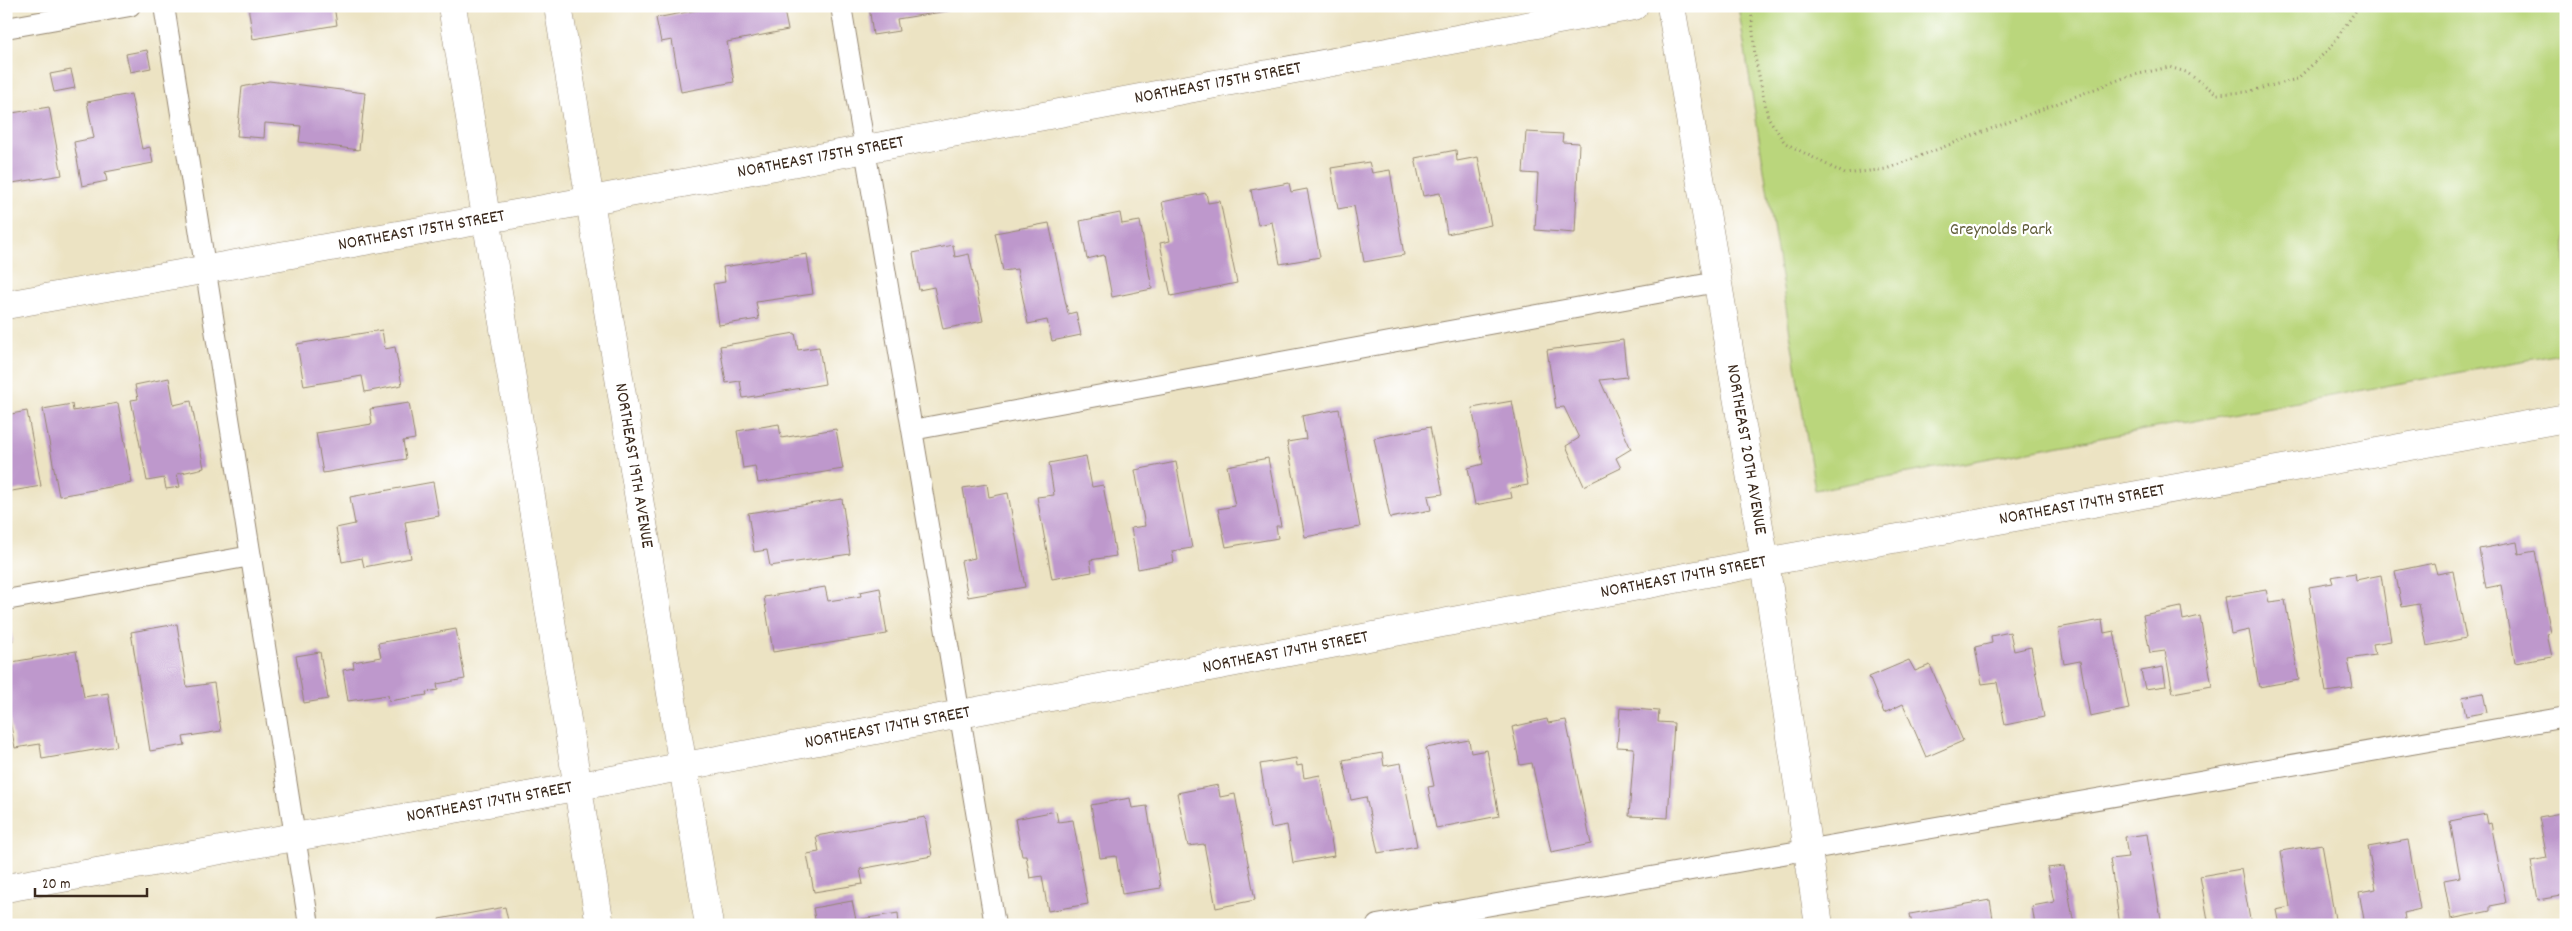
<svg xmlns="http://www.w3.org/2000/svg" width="2572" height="931" font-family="Dekko,sans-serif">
	<rect width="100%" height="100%" fill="#fff"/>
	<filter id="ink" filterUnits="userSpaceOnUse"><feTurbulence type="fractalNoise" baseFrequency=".02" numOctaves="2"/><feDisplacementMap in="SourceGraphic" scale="10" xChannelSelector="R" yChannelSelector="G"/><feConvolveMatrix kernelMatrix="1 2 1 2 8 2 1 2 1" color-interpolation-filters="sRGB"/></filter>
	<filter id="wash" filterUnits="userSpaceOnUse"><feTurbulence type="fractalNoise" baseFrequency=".0096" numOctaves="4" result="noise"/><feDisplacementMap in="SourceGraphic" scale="20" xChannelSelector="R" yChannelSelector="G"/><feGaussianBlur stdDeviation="1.12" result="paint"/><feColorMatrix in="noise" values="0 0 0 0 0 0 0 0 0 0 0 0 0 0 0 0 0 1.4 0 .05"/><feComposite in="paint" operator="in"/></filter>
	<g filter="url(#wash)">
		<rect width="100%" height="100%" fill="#ece3c3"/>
		<path fill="#bad67c" stroke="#7a804d" d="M1738 6H2566V353L1815 490Z"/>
		<g id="blocks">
			<path fill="#be98cc" d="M248 6H334L337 25 253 39Z
				M718 6H783L788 30 727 42 734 82 681 92 672 40 661 42 656 18Z
				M869 6H948V11L897 19 899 31 873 35Z
				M147 50 151 68 130 72 126 54Z
				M71 70 75 88 54 92 50 74Z
				M269 81 365 93 359 150 299 142 301 126 265 123 264 138 237 136 242 87Z
				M131 94 142 149 150 147 153 163 105 172 107 181 82 186 74 142 94 138 87 102Z
				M49 107 62 175 6 184V114Z
				M1526 132 1563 134 1562 142 1579 143 1575 233 1535 230 1538 174 1523 173Z
				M1456 150 1457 161 1478 157 1491 225 1447 234 1440 193 1423 196 1415 158Z
				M1369 162 1372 173 1390 170 1404 255 1364 262 1354 206 1338 209 1331 168Z
				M1289 183 1291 192 1307 189 1320 257 1280 264 1272 222 1258 225 1251 190Z
				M1206 193 1208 203 1220 201 1237 283 1171 296 1160 243 1170 241 1162 202Z
				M1120 213 1122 224 1140 221 1152 289 1112 297 1104 255 1087 259 1080 221Z
				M1049 223 1068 314 1076 312 1081 335 1052 341 1047 320 1028 324 1017 269 1003 271 995 233Z
				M953 245 955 257 969 254 983 321 943 329 934 287 919 290 913 253Z
				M807 254 813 294 756 302 759 319 719 325 713 284 725 282 723 267Z
				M382 330 385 349 395 347 402 385 365 392 362 376 304 386 297 344Z
				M795 333 798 350 819 347 825 384 743 398 740 381 726 383 720 346Z
				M1623 340 1627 377 1600 380 1631 449 1616 458 1621 468 1584 486 1566 446 1579 438 1564 407 1556 408 1547 350Z
				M169 378 174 405 191 401 204 468 177 474 180 487 166 489 164 478 147 481 131 400 138 399 135 385Z
				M1512 401 1528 485 1510 488 1512 498 1475 505 1468 468 1483 464 1472 408Z
				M118 403 132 483 59 496 43 409 72 404 73 411Z
				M409 403 415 439 403 441 406 459 323 473 316 433 372 424 370 409Z
				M1339 409 1360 527 1305 537 1287 442 1306 439 1302 416Z
				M27 411 41 486 6 492V415Z
				M779 424 781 438 836 429 843 469 758 483 755 466 743 468 737 431Z
				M1430 427 1443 494 1428 496 1431 510 1390 518 1374 438Z
				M1086 456 1092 487 1103 485 1116 556 1090 560 1092 572 1052 579 1037 497 1054 495 1049 463Z
				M1268 458 1281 526H1276L1278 538 1226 547 1218 509 1235 506 1227 466Z
				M1176 462 1192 548 1172 551 1174 562 1138 569 1131 528 1145 526 1135 470Z
				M433 482 439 516 405 522 411 558 364 567 362 558 342 562 336 528 355 524 350 497Z
				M987 484 989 497 1008 493 1025 587 968 597 961 561 975 558 963 488Z
				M842 499 850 554 770 566 767 550 754 552 748 513Z
				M2517 542 2519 554 2535 551 2551 633 2547 634 2552 657 2515 663 2501 585 2486 588 2479 549Z
				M2434 563 2437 574 2453 571 2466 638 2427 646 2419 604 2402 607 2395 571Z
				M2355 573 2356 580 2381 575 2391 641 2373 644 2375 655 2348 659 2353 688 2326 692 2309 587 2333 583 2331 577Z
				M825 587 828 601 861 596 860 592 880 588 887 634 773 652 764 597Z
				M2266 590 2269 602 2285 600 2299 680 2259 687 2249 630 2231 634 2225 597Z
				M2181 607 2183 620 2200 616 2212 686 2173 693 2165 651 2150 653 2143 615Z
				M2102 620 2104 633 2114 631 2129 709 2090 717 2080 661 2064 664 2058 628Z
				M6 623H9L13 641 6 643Z
				M177 624 187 687 214 683 221 731 183 737 185 745 150 751 131 632Z
				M456 629 465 679 437 684 438 690 426 692 427 695 389 701 388 695 348 701 343 670 354 668 353 662 381 657 378 643Z
				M2010 632 2014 651 2031 647 2044 717 2005 725 1997 682 1982 684 1975 647 1992 643 1991 636Z
				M76 651 84 697 108 693 117 746 42 759 40 744 15 748 6 699V663Z
				M320 652 328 699 304 703 296 656Z
				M1909 660 1915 671 1930 665 1963 741 1926 757 1903 704 1884 713 1869 677Z
				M2163 667 2166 686 2145 689 2141 671Z
				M2483 693 2487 712 2466 716 2462 697Z
				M1620 708 1659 711 1658 722 1674 723 1668 818 1629 816 1634 748 1617 747Z
				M1547 719 1548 723 1566 720 1591 844 1551 852 1532 763 1520 765 1512 727Z
				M1469 740 1471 753 1487 750 1499 816 1436 828 1428 787 1434 786 1426 748Z
				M1382 753 1384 766 1401 763 1417 846 1378 853 1366 797 1351 800 1343 760Z
				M1296 758 1297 766 1302 765 1304 778 1320 775 1334 856 1293 863 1287 825 1271 828 1260 764Z
				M1218 785 1220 797 1235 794 1255 900 1216 908 1204 844 1188 846 1177 793Z
				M1130 798 1132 808 1147 806 1161 888 1122 894 1116 856 1100 858 1091 805Z
				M1056 811 1058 822 1073 820 1088 904 1048 911 1042 876 1030 878 1026 856H1022L1015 819Z
				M2566 812V895L2538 900 2531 861 2547 858 2539 817Z
				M2486 814 2488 824 2491 823 2506 903 2490 906V911L2451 919 2444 880 2460 877 2450 821Z
				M925 817 932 856 860 869 863 884 814 892 807 854 819 852 816 836Z
				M2147 834 2162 925H2120L2110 859 2128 857 2125 837Z
				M2408 840 2420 909 2404 913 2406 925H2365L2359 892 2376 889 2368 847Z
				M2322 844 2336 925H2279L2276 910 2290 907 2281 851Z
				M2064 866 2074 925H2035L2032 906 2054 902 2047 868Z
				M2241 869 2251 925H2192L2208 920 2200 876Z
				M1990 900 1994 925H1912L1910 914Z
				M852 901 856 920 898 913 899 925H816L813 908Z
				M505 907 509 925H440L439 919Z"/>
		</g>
	</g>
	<g filter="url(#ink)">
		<use href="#blocks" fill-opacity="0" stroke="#948670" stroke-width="1"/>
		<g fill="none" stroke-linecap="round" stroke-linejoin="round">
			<g stroke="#948670" stroke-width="22">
				<path id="service" d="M164 6 309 925
					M841 6 995 925
					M6 28 130 6
					M912 430 1717 282
					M6 600 251 556
					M1377 925 2566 717"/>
			</g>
			<g stroke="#948670" stroke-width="29">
				<g id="minor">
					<path id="s1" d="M1671 6 1765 562 1819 925"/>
					<path id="s2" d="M6 305 538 210 1634 6"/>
					<path id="s3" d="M6 888 527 796 1765 562 2566 418"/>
				</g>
			</g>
			<g stroke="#948670" stroke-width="29">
				<g id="tertiary">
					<path d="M452 6 600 925"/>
					<path id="s4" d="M558 6 709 925"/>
				</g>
			</g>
			<path stroke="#948670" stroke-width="3" stroke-dasharray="1 4" stroke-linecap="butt" d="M1751 6 1755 57 1768 117 1785 143 1845 174 1886 169 2126 77 2169 67 2186 72 2217 94 2247 92 2297 79 2330 48 2359 6"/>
			<use href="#service" stroke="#fff" stroke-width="20"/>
			<use href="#minor" stroke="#fff" stroke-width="28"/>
			<use href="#tertiary" stroke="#fff" stroke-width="28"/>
		</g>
	</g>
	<g text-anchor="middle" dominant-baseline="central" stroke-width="4.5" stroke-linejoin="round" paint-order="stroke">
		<g font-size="18" fill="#3b2a1e" stroke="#fff">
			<text stroke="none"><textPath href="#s2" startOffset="1232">NORTHEAST 175TH STREET</textPath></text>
			<text stroke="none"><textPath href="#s2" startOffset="828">NORTHEAST 175TH STREET</textPath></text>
			<text stroke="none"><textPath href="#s2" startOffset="422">NORTHEAST 175TH STREET</textPath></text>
			<text stroke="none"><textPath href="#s1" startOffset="450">NORTHEAST 20TH AVENUE</textPath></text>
			<text stroke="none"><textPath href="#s4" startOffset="466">NORTHEAST 19TH AVENUE</textPath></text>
			<text stroke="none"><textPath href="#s3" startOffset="2111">NORTHEAST 174TH STREET</textPath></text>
			<text stroke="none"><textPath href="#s3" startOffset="1706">NORTHEAST 174TH STREET</textPath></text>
			<text stroke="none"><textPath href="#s3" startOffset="1301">NORTHEAST 174TH STREET</textPath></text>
			<text stroke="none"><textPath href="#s3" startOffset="896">NORTHEAST 174TH STREET</textPath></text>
			<text stroke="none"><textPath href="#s3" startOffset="491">NORTHEAST 174TH STREET</textPath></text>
		</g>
		<g font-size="18" fill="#615e3a" stroke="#fff">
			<text x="2001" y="230">Greynolds Park</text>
		</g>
	</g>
	<rect width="2572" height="931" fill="none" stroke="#fff" stroke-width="25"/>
	<path d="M35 888v8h112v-8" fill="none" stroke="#3b2a1e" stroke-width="2.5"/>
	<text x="42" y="888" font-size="15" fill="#3b2a1e" stroke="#ffffff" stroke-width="4" paint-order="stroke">20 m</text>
</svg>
